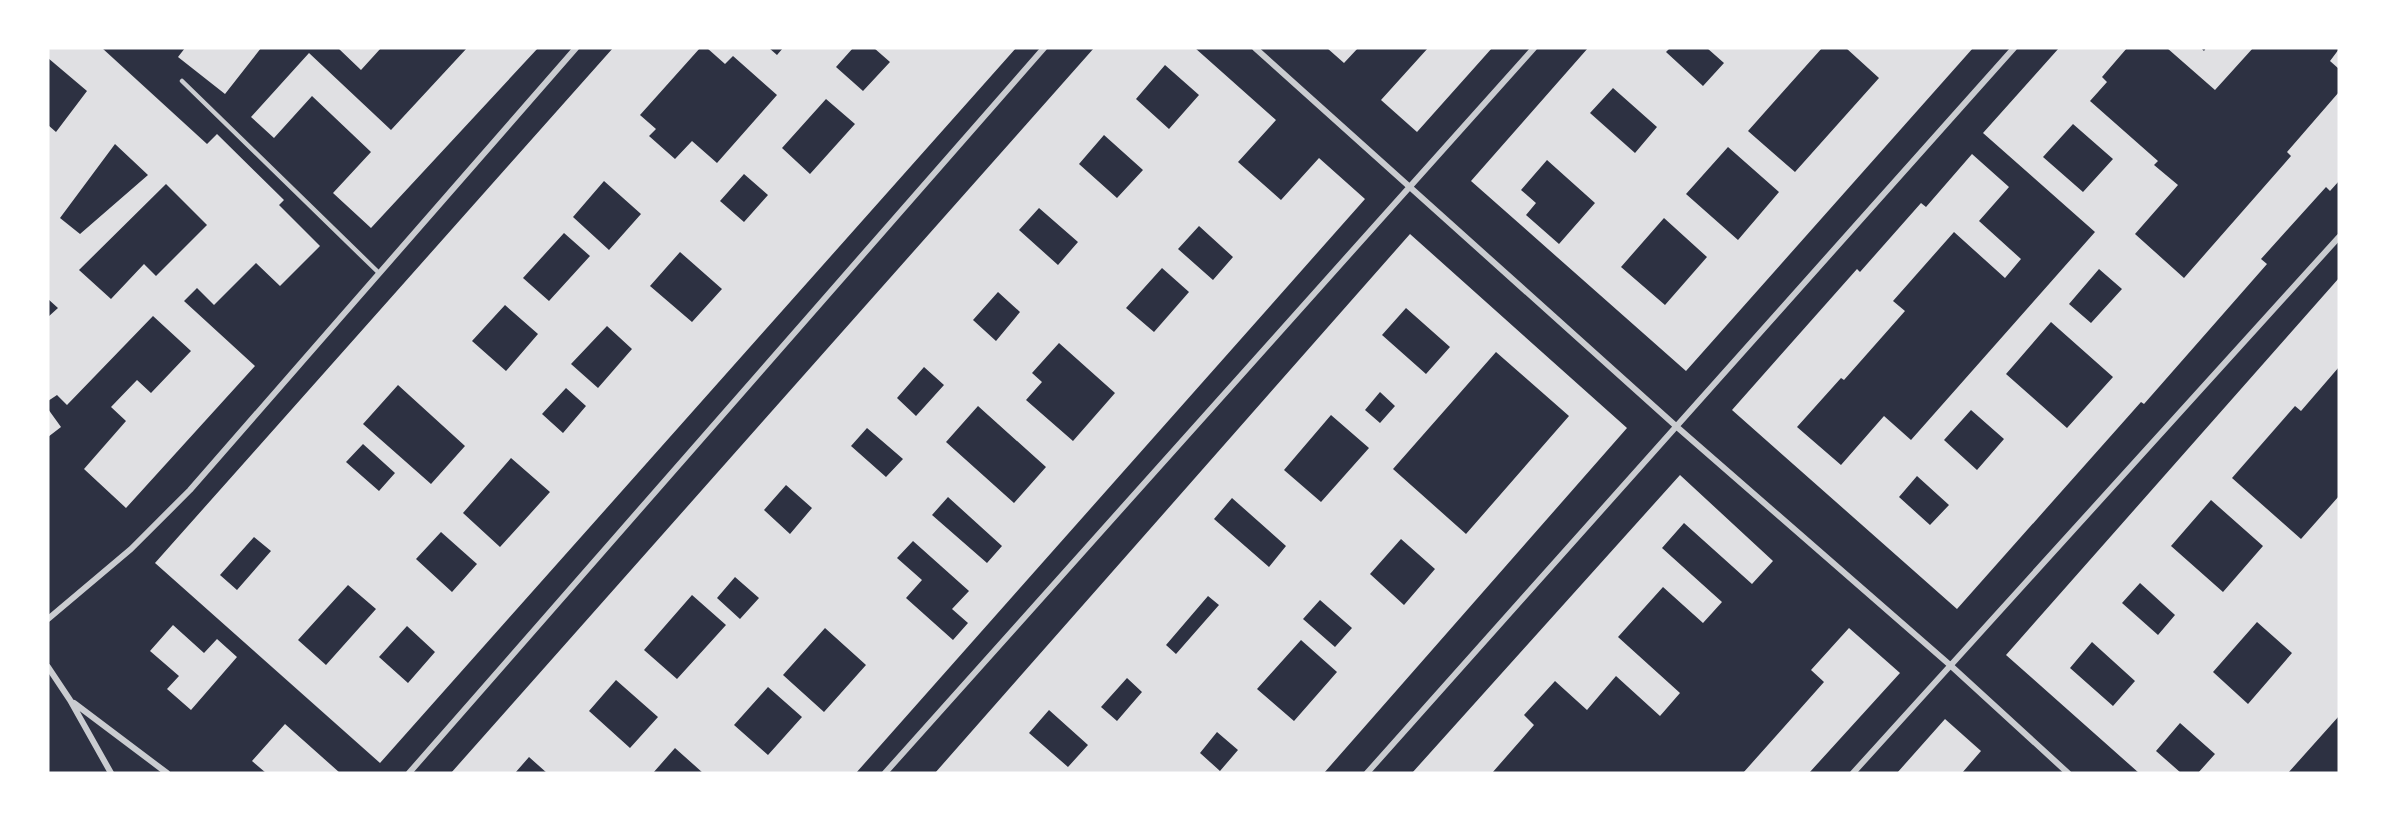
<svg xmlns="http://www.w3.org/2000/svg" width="2387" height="821" font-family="'Open Sans',sans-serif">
	<rect width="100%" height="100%" fill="#2d3142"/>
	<path fill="#e0e0e3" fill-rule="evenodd" d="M48 48H102L207 144 217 134 284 200 279 205 320 246 280 286 256 263 214 305 197 288 184 301 255 366 126 508 84 469 126 421 111 407 137 380 151 393 191 351 153 316 67 405 57 395 48 401V317L58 308 48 299V125L56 132 87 91 48 58ZM115 144 148 175 80 234 60 218ZM166 184 207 225 156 276 144 264 111 299 79 270Z
		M185 48H261L225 94 178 57Z
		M338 48H381L361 70Z
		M467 48H538L371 228 333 193 371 152 312 96 274 138 251 117 309 53 391 130Z
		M613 48H700L640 115 656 129 649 136 675 159 692 141 717 163 777 95 733 56 725 64 707 48H769L777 55 783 48H853L836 67 863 91 890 62 874 48H1016L380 763 155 563ZM826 99 855 124 810 174 782 148ZM744 174 768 195 744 222 720 201ZM604 181 641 214 609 250 573 217ZM564 233 590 256 549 301 523 278ZM680 252 722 289 692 322 650 286ZM505 305 538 334 506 371 472 341ZM607 326 632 349 598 388 571 364ZM398 385 465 446 431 484 363 424ZM566 388 586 406 563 433 542 414ZM363 444 395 473 379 491 346 462ZM511 458 550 492 500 547 463 513ZM441 532 477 564 452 592 416 559ZM254 537 271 551 237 590 220 575ZM348 585 376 609 326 665 298 640ZM407 626 435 652 408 683 379 657Z
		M1094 48H1195L1276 120 1238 162 1281 200 1319 158 1365 199 856 773H703L675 748 653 773H547L529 757 515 773H451ZM1165 65 1199 95 1169 129 1136 99ZM1104 135 1143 170 1117 198 1079 164ZM1039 208 1078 242 1058 265 1019 230ZM1199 226 1233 257 1213 280 1178 249ZM1162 268 1189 292 1154 332 1126 308ZM998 292 1020 312 996 341 973 320ZM1059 343 1115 393 1073 441 1026 400 1042 382 1032 373ZM924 367 944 385 916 416 897 398ZM978 406 1046 467 1014 503 946 442ZM867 428 903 459 886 477 851 446ZM786 485 812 508 790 534 764 510ZM948 497 1002 546 987 563 932 515ZM913 541 969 591 952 609 968 623 953 640 906 598 922 580 897 558ZM735 577 759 598 740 619 717 598ZM692 595 726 625 677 679 644 650ZM825 628 866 665 824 712 783 675ZM616 680 658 717 630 748 589 711ZM768 687 802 717 768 755 734 725Z
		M1327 48H1358L1344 63Z
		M1428 48H1492L1417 132 1381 100Z
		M1588 48H1670L1666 52 1703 86 1724 63 1707 48H1822L1748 131 1795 172 1879 78 1846 48H1973L1686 371 1471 181ZM1613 88 1657 127 1635 153 1590 113ZM1728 147 1779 192 1738 240 1686 194ZM1547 160 1595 203 1559 244 1526 215 1536 203 1521 190ZM1664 218 1707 257 1665 305 1621 267Z
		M2059 48H2127L2102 77 2107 82 2090 101 2158 161 2154 165 2178 185 2135 234 2184 278 2291 156 2287 152 2339 92V181L2330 191 2326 187 2261 259 2267 264 2144 404 2141 402 1957 609 1732 410 1857 269 1860 272 1921 203 1926 207 1972 154 2009 187 1979 221 2021 259 2005 278 1954 232 1893 301 1905 311 1844 380 1841 378 1797 427 1841 465 1884 416 1911 440 2095 232 1983 133ZM2073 124 2113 159 2083 192 2043 157ZM2099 269 2122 289 2091 323 2069 304ZM2051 322 2113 377 2067 428 2006 374ZM1971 410 2004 439 1977 470 1944 440ZM1917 476 1949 505 1930 525 1899 497Z
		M2167 48H2201L2204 51 2206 48H2253L2215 90Z
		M2339 49V69L2330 61Z
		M1410 234 1627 428 1324 773H935ZM1406 308 1450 347 1426 374 1382 335ZM1496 352 1569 416 1466 534 1393 469ZM1380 392 1395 406 1380 423 1365 410ZM1331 415 1369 448 1321 502 1284 470ZM1232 498 1286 546 1269 567 1214 519ZM1401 539 1435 569 1404 605 1370 574ZM1208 596 1219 605 1176 654 1166 645ZM1320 600 1352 628 1335 647 1303 619ZM1301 640 1337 672 1294 721 1257 689ZM1127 678 1142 692 1117 721 1101 707ZM1049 710 1088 745 1068 767 1029 733ZM1217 732 1238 750 1220 771 1200 753Z
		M2339 278V367L2301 411 2295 406 2232 478 2301 539 2339 496V716L2288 773H2198L2215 754 2180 723 2156 751 2181 773H2139L2006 655ZM2211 500 2263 546 2223 592 2171 546ZM2140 583 2175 615 2158 635 2122 603ZM2257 622 2292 653 2248 704 2213 672ZM2092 642 2135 681 2113 706 2070 668Z
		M48 409 61 427 48 437Z
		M1680 475 1773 561 1752 584 1684 523 1662 548 1722 602 1703 623 1663 587 1618 637 1680 693 1660 716 1616 676 1587 710 1555 681 1524 715 1534 725 1492 773H1412Z
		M173 625 204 653 217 639 237 657 191 710 167 689 179 676 150 651Z
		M1849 628 1900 673 1809 773H1743L1824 682 1811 670Z
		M1945 719 1981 751 1962 773H1897Z
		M285 724 340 773H266L252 761Z"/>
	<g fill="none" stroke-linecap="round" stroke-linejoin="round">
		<path stroke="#caccd0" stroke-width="4.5" d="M182 81 379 273"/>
		<path stroke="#caccd0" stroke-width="6" d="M1255 48 1677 427 1950 665 2068 773
			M48 619 131 549 190 490 576 48
			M48 667 70 700 111 773
			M74 703 167 773
			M409 773 1044 48
			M885 773 1534 48
			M1367 773 2014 48
			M1853 773 2339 237"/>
	</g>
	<rect width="2387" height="821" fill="none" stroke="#ffffff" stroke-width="99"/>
</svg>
